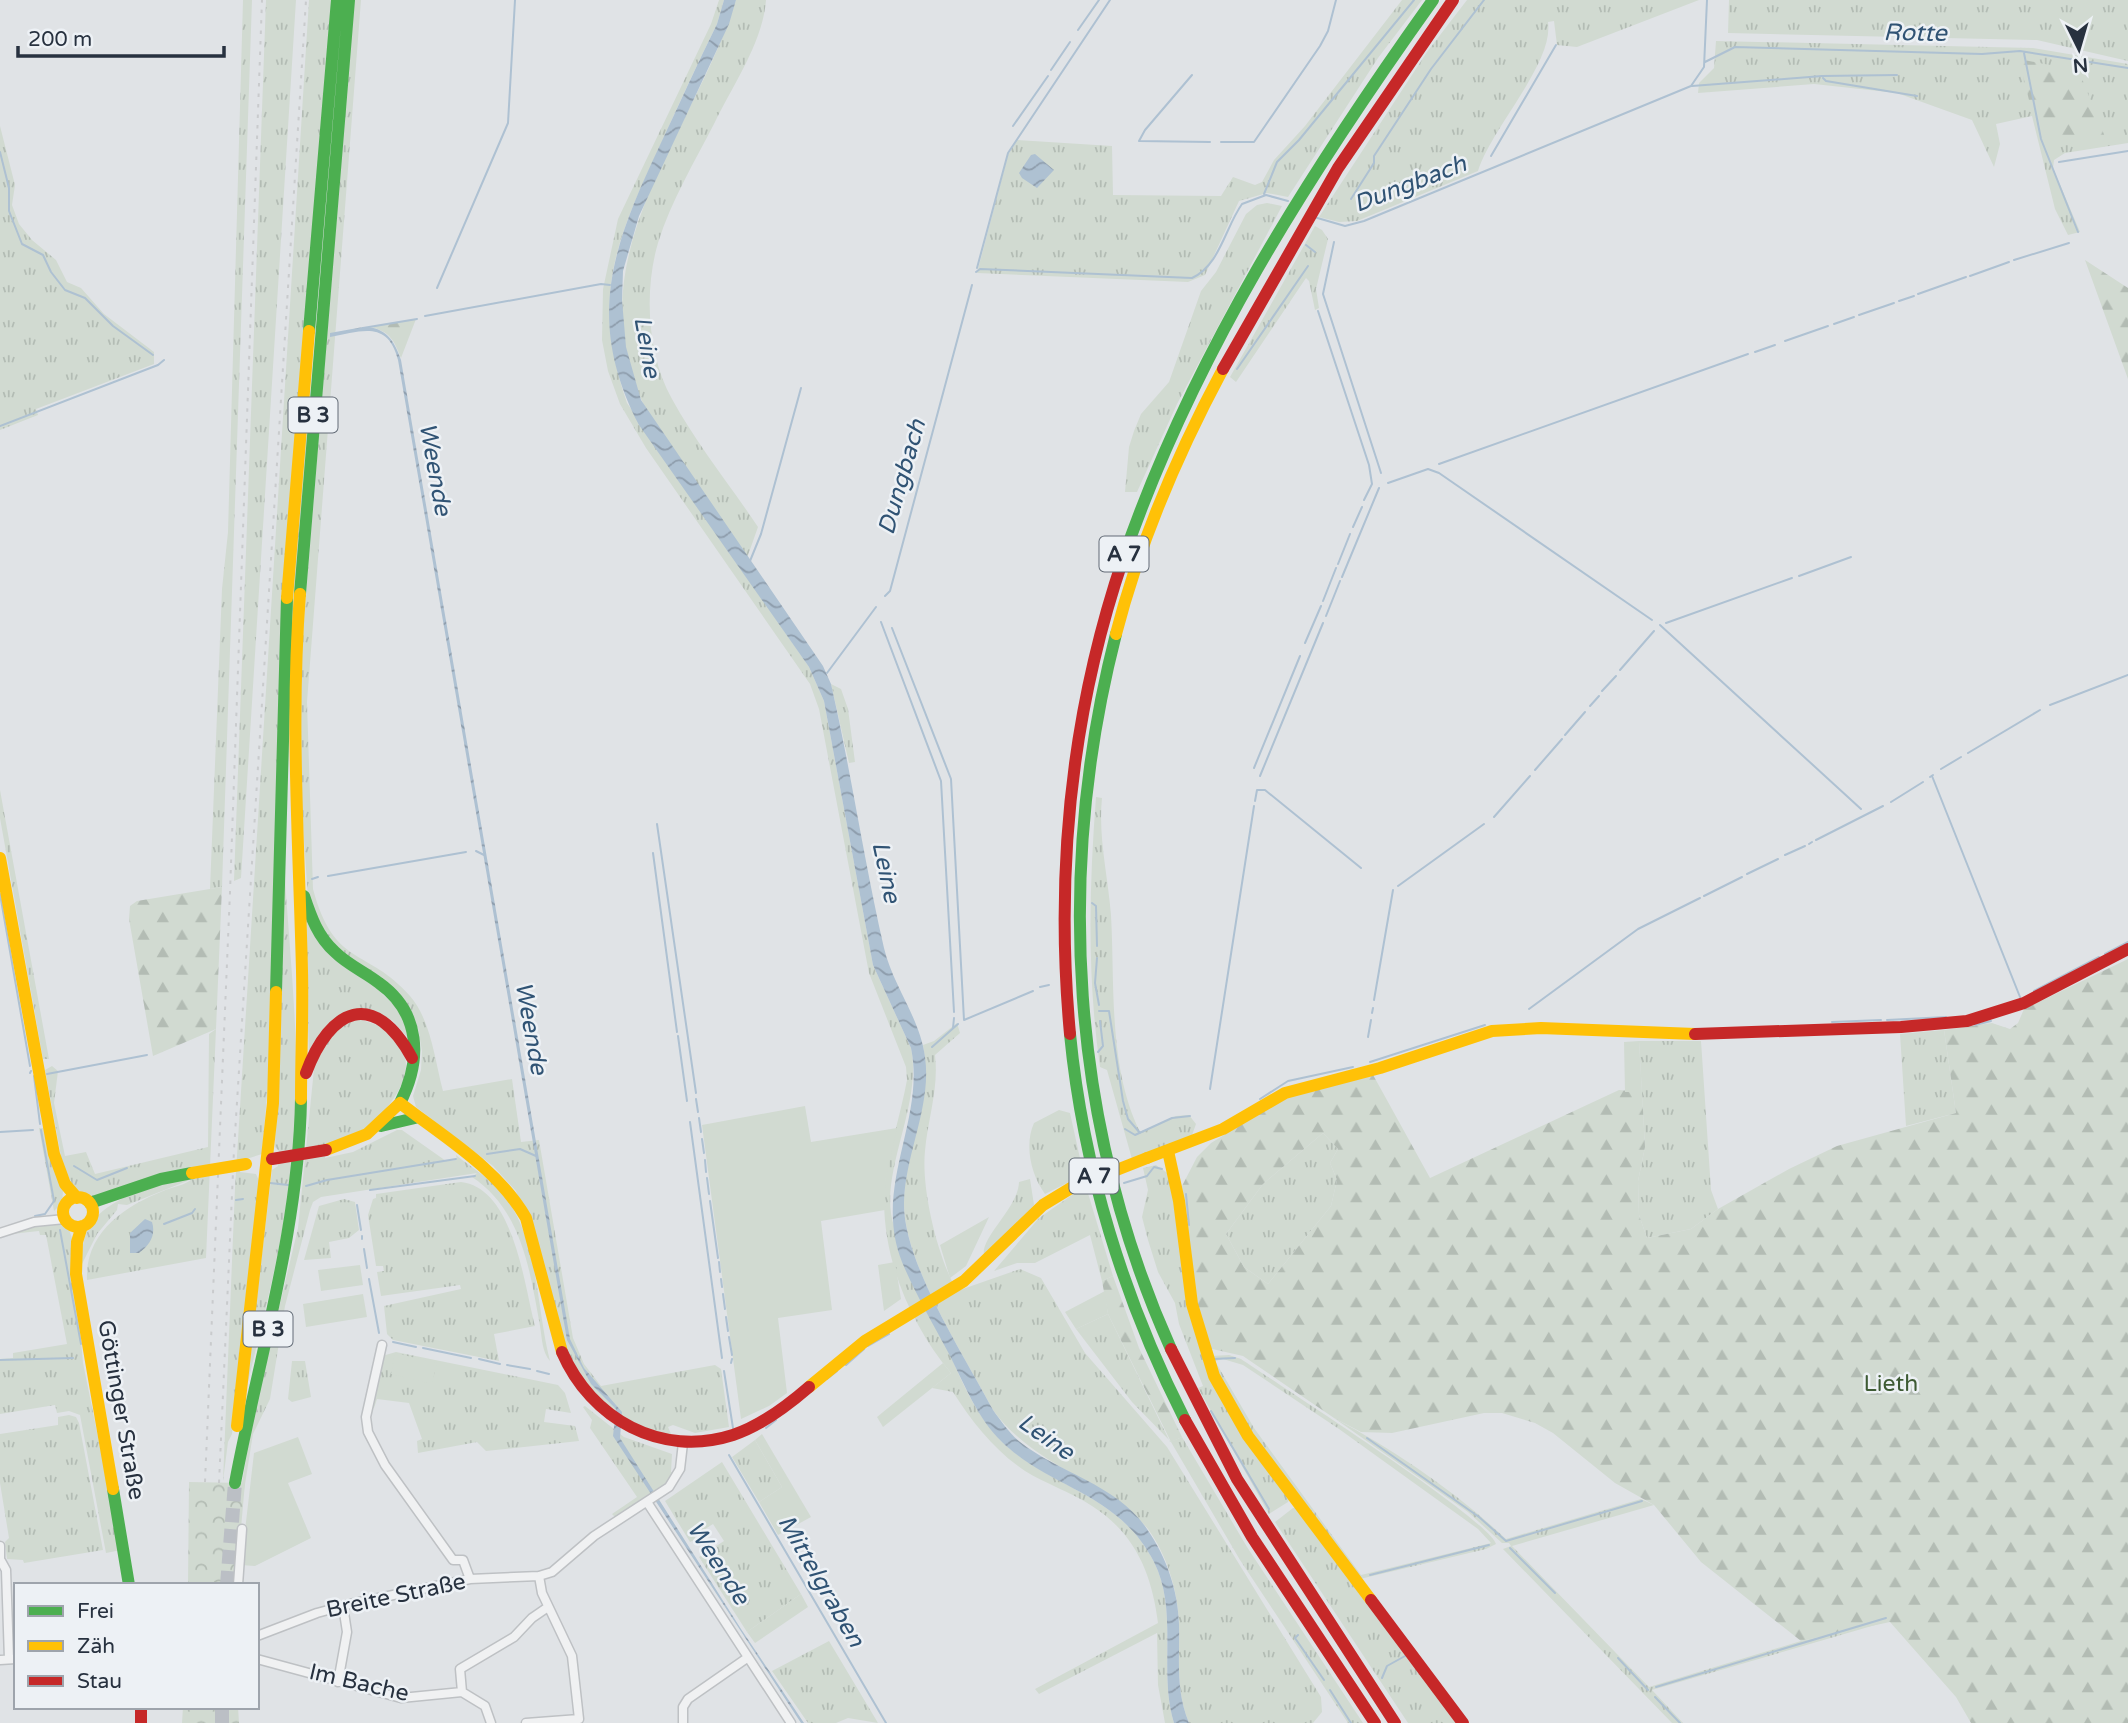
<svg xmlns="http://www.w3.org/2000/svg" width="2128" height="1723" font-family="'Varela Round',sans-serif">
	<defs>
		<pattern id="grass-tufts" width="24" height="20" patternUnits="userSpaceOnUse" patternTransform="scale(1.75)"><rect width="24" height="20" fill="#d1dad1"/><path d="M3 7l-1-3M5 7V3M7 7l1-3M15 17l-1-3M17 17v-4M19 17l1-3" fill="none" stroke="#b3bcb4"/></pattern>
		<pattern id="forest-firs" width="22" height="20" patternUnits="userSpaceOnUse" patternTransform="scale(1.75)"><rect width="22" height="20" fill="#d1dad1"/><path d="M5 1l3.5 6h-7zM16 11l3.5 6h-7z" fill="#b3bcb4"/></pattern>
		<pattern id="park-crowns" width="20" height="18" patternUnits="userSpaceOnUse" patternTransform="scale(1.75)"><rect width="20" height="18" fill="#d1dad1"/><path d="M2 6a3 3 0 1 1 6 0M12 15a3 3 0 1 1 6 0" fill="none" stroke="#b3bcb4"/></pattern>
		<pattern id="water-waves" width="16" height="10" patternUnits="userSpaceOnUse" patternTransform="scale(1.75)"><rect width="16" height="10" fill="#aec1d2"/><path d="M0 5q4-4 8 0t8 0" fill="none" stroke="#8e9dac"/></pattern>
	</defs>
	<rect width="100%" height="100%" fill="#e0e3e6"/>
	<path fill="url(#grass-tufts)" fill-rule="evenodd" d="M243 0H252L222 887 210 889 222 589 228 532Z
		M266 0H296L241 878 234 881Z
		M309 0H332L274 1013 262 1154 240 1161V1172L256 1174 261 1185 232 1434 228 1442 223 1481 235 1188Z
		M354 0H361L307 702 313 889C334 968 367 947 410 996 431 1020 435 1061 443 1091L512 1079 521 1142 539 1140 573 1338 584 1364 601 1386 715 1365 721 1369 729 1427 695 1433 673 1425 668 1427 672 1436 632 1425 590 1393 568 1356 516 1191 493 1166 416 1107 413 1096 421 1070 422 1051 418 1028 330 944 308 899 299 766 300 671Z
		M719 0H724L717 24C697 65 678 105 660 146 615 242 591 297 627 403L809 667 824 701 873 965 911 1048C923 1106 877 1175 894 1226 903 1252 917 1278 929 1303 952 1355 970 1421 1019 1456 1069 1492 1123 1501 1154 1562 1179 1612 1158 1671 1174 1723H1165L1158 1685 1157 1633 1039 1694 1035 1689 1158 1623C1152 1574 1135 1533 1092 1506 1071 1492 1046 1484 1025 1471 995 1451 972 1422 953 1392L932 1388 951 1373C907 1321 876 1244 886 1175 891 1143 901 1112 907 1080L906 1067 869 973 819 709 810 684 646 448 620 404 608 371 602 340 603 289 618 219 711 24Z
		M736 0H766C763 42 733 85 715 122 695 161 671 201 658 243 644 290 647 355 672 399 696 443 730 485 758 527L747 558C723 521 698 484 673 448 663 432 648 416 641 399 576 253 695 132 736 0Z
		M1402 0H1422L1378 58 1288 197 1267 193 1239 201 1205 275 1188 282 977 273 1008 155 1017 140 1112 146 1113 195 1221 196 1233 177 1255 185 1262 182 1274 160 1305 126Z
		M1467 0H1699L1577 47 1557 45 1554 21 1548 22C1554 63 1492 127 1478 171L1357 221 1339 222 1319 217 1427 52Z
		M1729 0H2128V61L2037 40 1728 33Z
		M1716 41 2033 48 2128 64V143L2065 153 2054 160 2053 168 2080 232 2068 235 2055 209 2032 116 1996 124 2000 144 1994 167 1972 120 1897 93 1814 84 1698 93 1699 83 1714 68Z
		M0 126 15 185 12 205 19 224 32 240 56 260 67 282 81 288 104 314 154 352V364L36 409 38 415 0 430Z
		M1267 203 1282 206 1177 404 1137 492H1125L1129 447 1134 431 1141 414 1169 382 1201 291 1216 272 1246 214 1257 205Z
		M1315 226 1322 230 1328 239 1316 289 1319 308 1315 310 1309 281 1306 278 1236 382 1230 377Z
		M831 684 841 689 848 709 855 762 849 763Z
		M0 790 49 1059H43L0 818Z
		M1096 797 1102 798C1098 837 1108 876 1111 915 1115 986 1108 1067 1140 1132L1176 1116 1189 1115 1196 1124 1191 1138 1132 1159 1107 1070 1100 1067C1087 977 1089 888 1096 797Z
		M284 863C289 950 300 1037 295 1123 291 1214 267 1302 246 1390L272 1170 278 1166 279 1151 275 1147Z
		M303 904 308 921 381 989 403 1015 409 1039 392 1020 355 1012 309 1054Z
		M359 1019 389 1029C394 1038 402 1048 405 1058 413 1086 372 1130 348 1140 342 1142 334 1143 327 1145L325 1158 353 1152 397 1130H402L446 1161 457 1160 456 1155C472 1168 487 1176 501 1192 539 1236 536 1307 550 1361 542 1352 542 1338 540 1326 530 1271 522 1210 472 1177L477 1173 321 1197 313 1202 310 1210 285 1306 270 1399 253 1434 242 1503V1483L254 1413 298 1228 315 1059 334 1028Z
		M957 1023 960 1033 935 1055C939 1088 928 1118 925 1151 921 1190 938 1258 957 1291L1020 1269 1041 1278 1085 1353 1167 1447 1321 1697 1322 1712 1313 1723H1189C1175 1689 1180 1659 1179 1624 1178 1591 1167 1555 1148 1529 1142 1521 1131 1514 1123 1508 1080 1473 1026 1456 993 1410 964 1355 904 1264 904 1204 904 1149 933 1100 923 1045L934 1041Z
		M216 1029 206 1258 87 1280C85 1233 123 1207 163 1191 172 1187 186 1185 192 1179L127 1205 118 1204 117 1210 97 1234 81 1266C82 1220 99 1210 137 1191L95 1198 77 1192 63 1167 45 1070 52 1066 58 1071 54 1103 65 1156 86 1152 95 1174 208 1147 209 1034Z
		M1944 1030 1956 1113 1906 1126 1900 1034Z
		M1639 1041H1701L1711 1190 1718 1209 1691 1229 1647 1238 1639 1215 1638 1181 1645 1147Z
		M1059 1110 1070 1113 1087 1190 1113 1276 1102 1281 1090 1235 1035 1263H1017L994 1271 1039 1218 1072 1195 1069 1182 1045 1194C1031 1175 1024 1145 1034 1123Z
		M39 1128H45L63 1191 62 1203 54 1211Z
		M1323 1133 1338 1149 1330 1163 1337 1180 1331 1206 1268 1284 1244 1267 1226 1234 1263 1184Z
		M1156 1165 1170 1175 1198 1343 1290 1497 1288 1502 1269 1514 1198 1388 1203 1386 1179 1324 1175 1303 1158 1272 1148 1240 1142 1217 1148 1190 1143 1168Z
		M1030 1179 1034 1205 988 1256H984C980 1237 1018 1209 1019 1182Z
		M461 1182C514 1188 524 1285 535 1326L494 1334 499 1361 393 1340 387 1334 384 1306 461 1289 460 1285 381 1296 377 1272 384 1271 383 1266H376L368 1215 373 1199 376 1198V1194Z
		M344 1199 355 1202 359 1230 349 1238 329 1242 331 1258 304 1260 319 1206Z
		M57 1222 68 1227 72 1238 83 1363 121 1550 106 1553 80 1415 69 1411 57 1413 55 1405 0 1414V1359L13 1358V1353L67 1344 46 1235H40L39 1231 11 1234 35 1225Z
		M1108 1314 1170 1442 1182 1437 1247 1547 1363 1723H1348L1240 1560 1171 1442 1132 1402 1076 1329Z
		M396 1352 558 1385 565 1393 571 1413 546 1409 544 1422 575 1426 579 1441 486 1451 477 1442 418 1453 417 1441 422 1439 409 1403 377 1399 374 1408 371 1407 382 1356Z
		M1229 1355 1241 1359C1276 1383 1490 1520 1496 1544L1486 1549 1360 1579 1242 1420 1210 1356ZM1223 1359 1243 1365 1339 1429 1478 1529 1491 1543 1361 1575 1254 1428 1215 1361Z
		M292 1361H305L311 1397 292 1402 288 1399Z
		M585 1406 624 1437 672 1454 671 1472 674 1473 662 1487 616 1518 612 1514 637 1497 590 1428 592 1420 583 1407Z
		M69 1415 76 1417 79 1423 103 1550 24 1563 23 1560 7 1559 5 1542 9 1538 0 1483V1434L58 1425V1417Z
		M1334 1418C1395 1450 1456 1492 1506 1539L1641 1499 1654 1505 1512 1546 1649 1687 1801 1641 1889 1621 1652 1690 1683 1723H1672L1503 1549 1511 1546 1509 1543H1502L1468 1512Z
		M755 1440 782 1487 759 1502 732 1457Z
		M722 1462 801 1594 747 1632 699 1557 724 1541 713 1524 694 1536 696 1539 690 1542 665 1501Z
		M1293 1508H1298L1459 1723H1408L1275 1522Z
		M829 1641 878 1723 848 1718 836 1723H808L772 1671Z"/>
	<path fill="url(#forest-firs)" fill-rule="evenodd" d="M2019 59 2079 71 2105 137H2038Z
		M2085 260 2128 288V379Z
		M416 319 401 358C394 340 390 332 371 327Z
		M222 887 216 1029 153 1056 129 919 130 906 137 901Z
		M2128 959V1723H1971L1956 1697 1890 1622 1801 1641 1701 1562 1654 1505 1615 1483 1553 1433 1535 1423 1502 1413H1484L1392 1433 1361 1432 1334 1418 1243 1356 1208 1348 1198 1316 1182 1186 1197 1157 1211 1143 1285 1098 1372 1073 1430 1178 1619 1090 1642 1092 1645 1147 1638 1181 1639 1215 1647 1238 1691 1229 1718 1209 1789 1169 1837 1146 1956 1113 1944 1030 1992 1023 2010 1029 2018 1023 2024 1009ZM1323 1133 1338 1149 1330 1163 1337 1180 1331 1206 1268 1284 1244 1267 1226 1234 1263 1184Z
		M1113 1276 1139 1348 1182 1437 1171 1442 1108 1314 1102 1281Z"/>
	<path fill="url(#park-crowns)" d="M189 1482 245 1483 236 1585H188Z
		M183 1707H238L239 1723H182Z"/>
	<path fill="#d1dad1" d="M1639 1041 1642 1092H1625L1624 1042Z
		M805 1106 811 1142 897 1128 886 1177 885 1210 821 1221 832 1310 778 1318 787 1393 769 1406 741 1419 702 1125Z
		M989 1217 966 1266 950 1278 940 1245Z
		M895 1262 901 1299 884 1311 878 1265Z
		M360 1265 363 1285 321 1291 318 1270Z
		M1105 1291 1108 1314 1076 1329 1065 1312Z
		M363 1294 367 1317 306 1327 303 1304Z
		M395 1353 437 1363 432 1384 391 1374Z
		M943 1363 951 1373 883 1427 877 1417Z
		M762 1434 811 1517 778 1535 759 1502 782 1487 755 1440Z
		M298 1437 312 1474 288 1483 311 1538 255 1566 241 1565 254 1453Z
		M801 1594 808 1607 755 1643 747 1632Z"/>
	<path fill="url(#water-waves)" d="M724 0H736L729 24 639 216 623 271 622 300 626 347 641 400 823 666 831 684C851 771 864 861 884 948 893 986 920 1018 925 1057 932 1106 905 1153 904 1203 903 1262 964 1355 993 1410 1001 1421 1009 1433 1020 1442 1059 1473 1118 1485 1147 1529 1166 1556 1178 1590 1179 1624 1180 1659 1175 1689 1189 1723H1174C1158 1671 1179 1612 1154 1562 1118 1492 1052 1490 1002 1442 977 1418 964 1383 948 1352 932 1322 915 1293 902 1262 872 1186 926 1121 911 1048L873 965 824 701 809 667 639 425C584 319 613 245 660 145 679 105 697 64 717 24Z
		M1035 154 1054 170 1037 188 1022 178 1019 173 1031 155Z
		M363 327C386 327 394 340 401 360L570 1339 584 1368 622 1412 620 1438 741 1629 804 1723H801L613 1436 616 1409 591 1384 567 1340 398 360C388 320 362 331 330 337V333Z
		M145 1219 152 1222C156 1235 150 1245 139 1253H130V1233Z"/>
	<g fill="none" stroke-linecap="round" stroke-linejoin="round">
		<path stroke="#aec1d2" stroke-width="2" d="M1078 30 1099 0
			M2024 53 2041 139 2078 232
			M1705 62 1735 47 1982 54 2020 51 2128 68
			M1051 70 1070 42
			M1192 75 1145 130 1139 141 1210 142
			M1823 78 1826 81 1917 96
			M1692 86 1822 76 1897 75
			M1013 126 1048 76
			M1221 142H1254L1320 46 1328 31 1336 0
			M0 152 9 188V211L22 244 43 255 51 272 65 290 85 298 113 326 153 355
			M1491 156 1556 45
			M2059 162 2128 151
			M1264 194 1277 162 1299 140 1414 0
			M1351 199 1374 163V156L1431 69 1484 0
			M1314 217 1345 226 1364 221 1691 86 1704 67 1707 0
			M1334 242 1323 294 1381 473
			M1306 245 1315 252
			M2014 260 2069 243
			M977 268 1008 153 1110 0
			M976 272 980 269 1192 278C1220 265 1225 228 1242 204L1266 195 1288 201
			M1970 276 2009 262
			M437 288 508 123 515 0
			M1918 294 1966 277
			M1899 301 1914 296
			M1318 311 1369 465 1372 484 1364 500
			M1859 315 1894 303
			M425 316 601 284 610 285
			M1834 324 1854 317
			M363 328 417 319
			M1785 341 1828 326
			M1755 352 1775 345
			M1237 369 1308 266
			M0 426 158 365 164 360
			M1439 464 1748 354
			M1388 483 1428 469 1439 473 1652 620
			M1353 527 1362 507
			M750 561 761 534 801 388
			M1338 564 1350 534
			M1799 576 1851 557
			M1342 577 1379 488
			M885 596 890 591 972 285
			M1323 601 1336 568
			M1326 616 1340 581
			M881 622 941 781 954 1012
			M1666 623 1792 578
			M1660 625 1861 809
			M892 628 951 779 964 1020 1033 991
			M1305 643 1321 606
			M1620 670 1654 631
			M827 673 876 607
			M1602 691 1616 676
			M2050 705 2128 675
			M1590 706 1599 696
			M1565 735 1585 712
			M1968 753 2040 710
			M1254 768 1300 656
			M1941 769 1961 757
			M1535 770 1562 739
			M1260 776 1323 623
			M1932 776 2020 997
			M1930 777 1933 775
			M1255 801 1257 790H1265L1361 868
			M1891 802 1923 782
			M1494 817 1530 776
			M657 824 696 1093
			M1816 840 1883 806
			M1809 844 1812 842
			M476 851 484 855
			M653 853 677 1032
			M1785 855 1805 846
			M1747 874 1778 859
			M328 876 466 852
			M312 879 318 877
			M1398 886 1484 824
			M0 894 30 1066
			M1704 896 1742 877
			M1092 903 1096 906 1097 946
			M2105 954 2128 942
			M1097 958 1095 983 1099 1005
			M1040 987 1049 985
			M2034 991 2099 957
			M1374 1000 1393 890
			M1529 1009 1638 929 1700 898
			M1099 1011H1109L1123 1101 1128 1119 1140 1133
			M1372 1013 1373 1008
			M1887 1020 1946 1017
			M1832 1022 1881 1020
			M1975 1025 1991 1021
			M953 1028 954 1018
			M678 1036 687 1101
			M1368 1037 1371 1020
			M932 1047 958 1024
			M1098 1052 1103 1046 1100 1021
			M1370 1062 1485 1025
			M30 1073 31 1071
			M47 1074 147 1055
			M34 1076 40 1124
			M1210 1089 1254 806
			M696 1099 698 1112
			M1260 1099 1288 1081 1353 1067
			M699 1118 701 1132
			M690 1122 722 1358
			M1125 1129 1135 1135 1172 1118 1190 1116
			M0 1132 33 1130
			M702 1139 704 1153
			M487 1154 520 1149 536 1156
			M705 1160 706 1172
			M74 1166 97 1180 127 1168
			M707 1178 709 1194
			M270 1183 288 1185
			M1124 1183 1147 1176 1154 1167 1162 1169
			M306 1186 327 1180 456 1159
			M370 1190 475 1176
			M1186 1194 1189 1225
			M236 1200 243 1199
			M710 1201 718 1258
			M357 1205 361 1230
			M35 1216 45 1214 54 1201 41 1130
			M164 1224 192 1213 195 1209
			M60 1230 81 1344
			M362 1236V1239
			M364 1249 367 1268
			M719 1262 720 1272
			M369 1279 379 1333
			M721 1279 722 1287
			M723 1294 725 1309
			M726 1317 728 1331
			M729 1337 732 1355
			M393 1342 416 1347
			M868 1346 889 1334
			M423 1348 471 1358
			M479 1359 500 1364
			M1213 1359 1235 1358
			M0 1360 73 1358
			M731 1363 732 1359
			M507 1365 530 1369
			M846 1365 864 1349
			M537 1371 549 1374
			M724 1371 733 1428
			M827 1379 837 1371
			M1211 1411 1269 1509
			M766 1428 776 1420
			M1367 1438 1479 1517 1506 1541 1642 1501
			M729 1455 886 1723
			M1510 1548 1555 1593
			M1370 1575 1489 1545
			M1298 1635 1295 1638 1324 1680
			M1618 1658 1648 1690
			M1382 1678 1387 1666 1405 1656
			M1656 1687 1886 1618
			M1330 1690 1351 1723
			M1655 1697 1680 1723"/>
		<path stroke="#bbbfc5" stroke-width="14" stroke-dasharray="14 7" stroke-linecap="butt" d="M227 1585 235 1483
			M222 1723V1707"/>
		<g stroke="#bec1c4" stroke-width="11">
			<path id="street" d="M0 1233 34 1222 65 1219
				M382 1345 366 1417 368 1432 385 1465 453 1560H463L470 1579
				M647 1502 791 1723
				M0 1546V1562
				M1 1561 6 1570 9 1659
				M539 1576 542 1593 572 1656 579 1719
				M238 1585 242 1529
				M257 1636 317 1613 350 1604 470 1579 539 1576 552 1572 594 1536 669 1487 680 1469 683 1443
				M257 1659 401 1698 462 1692 460 1669 514 1637 532 1618 548 1607
				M0 1660 16 1659
				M338 1682 347 1632 343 1606
				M462 1692 485 1706 491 1723
				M526 1723 579 1719
				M683 1723V1707L688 1699 747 1658"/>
		</g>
		<use href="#street" stroke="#f0f1f2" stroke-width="8"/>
		<path stroke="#4caf50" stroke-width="12" d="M309 331 337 0
			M1123 559C1193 355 1309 174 1433 0
			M300 594 349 0
			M1116 634C1055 872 1070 1124 1171 1349
			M304 896C311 917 318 937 335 952 348 965 365 972 379 983 421 1013 422 1060 400 1103
			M276 992 287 598
			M1070 1034C1083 1168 1124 1300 1185 1420
			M381 1126 415 1118
			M90 1203 161 1179 192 1173
			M235 1483C259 1356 299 1229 301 1099
			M113 1489 129 1585"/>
		<path stroke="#ffc107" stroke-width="12" d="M300 594C290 720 299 845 302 971 303 1014 301 1057 301 1099
			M287 598 309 331
			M1116 634C1140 541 1178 453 1223 369
			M0 858 54 1154 65 1184 77 1198
			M326 1150 367 1134 400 1103C445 1138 497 1168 526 1218L562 1352
			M1168 1151 1179 1201 1192 1304 1214 1376 1248 1436 1371 1600
			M1147 1158 1223 1129 1285 1093 1380 1068 1492 1031 1541 1028 1695 1034
			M63 1212a15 15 0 1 1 30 0a15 15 0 1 1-30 0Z
			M82 1226 77 1242 76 1274 113 1489
			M809 1387 865 1341 964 1281 1043 1205 1071 1188
			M237 1426 273 1103 276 992"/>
		<path stroke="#c62828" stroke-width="12" d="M1223 369 1338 168 1453 0
			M1070 1034C1055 872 1071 713 1123 559
			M1695 1034 1901 1027 1967 1021 2024 1003 2128 949
			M306 1073C330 1008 374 988 412 1058
			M1171 1349 1237 1479 1395 1723
			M562 1352C591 1419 661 1458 733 1435 761 1426 787 1406 809 1387
			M1185 1420 1252 1537 1375 1723
			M1371 1600 1463 1723
			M141 1707V1723"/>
		<path stroke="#c9cbcd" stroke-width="2" stroke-dasharray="3.5 7" stroke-linecap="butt" d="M205 1482 230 892 262 0
			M219 1483 234 1150 306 0"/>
		<path stroke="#ffc107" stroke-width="12" d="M192 1173 246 1164
			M1071 1188 1147 1158"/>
		<path stroke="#c62828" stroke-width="12" d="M272 1159 326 1150"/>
	</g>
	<g text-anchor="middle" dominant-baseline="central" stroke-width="5" stroke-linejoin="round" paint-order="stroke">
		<g fill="#edf1f5" stroke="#626b76" stroke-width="2">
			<rect x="288.5" y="397.5" width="49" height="35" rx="5"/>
			<rect x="1099.5" y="536.5" width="49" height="35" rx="5"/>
			<rect x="1069.5" y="1158.5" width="49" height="35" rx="5"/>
			<rect x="243.5" y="1311.5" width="49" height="35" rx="5"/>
		</g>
		<g font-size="21" font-weight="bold" fill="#27313f">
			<text x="313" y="415">B 3</text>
			<text x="1124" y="554">A 7</text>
			<text x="1094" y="1176">A 7</text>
			<text x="268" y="1329">B 3</text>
		</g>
		<g font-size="23" fill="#3e5b34" stroke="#edf1f5">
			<text x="1891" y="1384">Lieth</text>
		</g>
		<g font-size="23" fill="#27313f" stroke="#edf1f5">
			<text transform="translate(121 1410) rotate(80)">Göttinger Straße</text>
			<text transform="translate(396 1596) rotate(-12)">Breite Straße</text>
			<text transform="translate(359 1683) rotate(13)">Im Bache</text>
		</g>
		<g font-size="24" font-style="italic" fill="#305374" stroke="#edf1f5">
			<text transform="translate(1915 33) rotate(1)">Rotte</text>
			<text transform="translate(1410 184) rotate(-21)">Dungbach</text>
			<text transform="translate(647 347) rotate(80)">Leine</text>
			<text transform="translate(435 469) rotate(80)">Weende</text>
			<text transform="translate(902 477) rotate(-74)">Dungbach</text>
			<text transform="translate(886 872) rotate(78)">Leine</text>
			<text transform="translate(531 1028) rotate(80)">Weende</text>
			<text transform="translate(1046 1437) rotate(35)">Leine</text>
			<text transform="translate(718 1563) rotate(57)">Weende</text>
			<text transform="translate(821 1581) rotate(60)">Mittelgraben</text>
		</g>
	</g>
	<rect x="14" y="1583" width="245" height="126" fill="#edf1f5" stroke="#9ea4ac" stroke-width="2"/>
	<rect x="28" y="1606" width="35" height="10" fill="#4caf50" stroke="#9ea4ac" stroke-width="2"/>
	<text x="77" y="1618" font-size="21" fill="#27313f">Frei</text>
	<rect x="28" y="1641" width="35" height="10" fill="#ffc107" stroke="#9ea4ac" stroke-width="2"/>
	<text x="77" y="1653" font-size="21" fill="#27313f">Zäh</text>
	<rect x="28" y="1676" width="35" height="10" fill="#c62828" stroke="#9ea4ac" stroke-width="2"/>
	<text x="77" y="1688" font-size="21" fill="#27313f">Stau</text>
	<g transform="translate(2079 49) rotate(175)" stroke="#edf1f5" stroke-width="5" paint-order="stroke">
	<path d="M0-5L12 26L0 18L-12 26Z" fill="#27313f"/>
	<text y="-10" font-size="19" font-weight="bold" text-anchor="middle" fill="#27313f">N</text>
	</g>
	<path d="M18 46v10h206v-10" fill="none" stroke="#27313f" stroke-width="3.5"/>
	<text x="28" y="46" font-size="21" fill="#27313f" stroke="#edf1f5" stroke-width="5" paint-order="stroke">200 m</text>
</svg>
